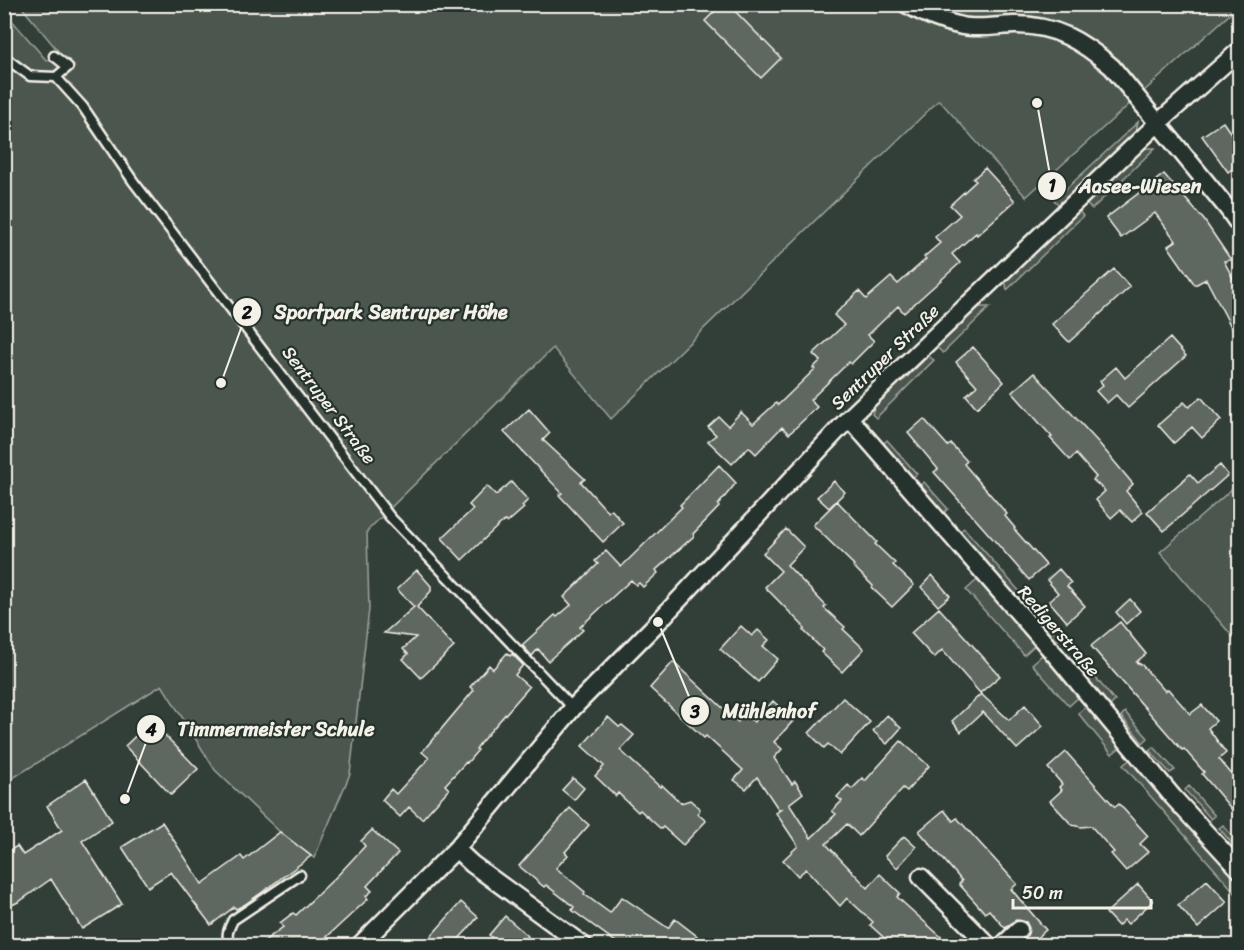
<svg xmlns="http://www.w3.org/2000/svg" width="1244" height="950" font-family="Sriracha,sans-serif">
	<rect width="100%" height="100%" fill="#323e38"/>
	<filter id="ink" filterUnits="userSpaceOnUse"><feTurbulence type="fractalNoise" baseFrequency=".0167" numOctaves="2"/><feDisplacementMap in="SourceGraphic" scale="12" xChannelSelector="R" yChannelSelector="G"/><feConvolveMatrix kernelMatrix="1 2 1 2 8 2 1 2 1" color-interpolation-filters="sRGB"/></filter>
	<g filter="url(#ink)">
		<path fill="#4c564f" stroke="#a0a49c" stroke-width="1.5" d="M20 5H1240L1026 197 939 100 611 419 553 348 367 531 369 609 350 774 314 858 283 835 215 770 162 685 5 783 4 11 47 61 59 52Z
			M1138 122 1134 138 1110 162 1107 159 1059 205 1054 200Z
			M1144 148H1155L1092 209 1085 203Z
			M1078 210 1083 216 1007 290 1005 279Z
			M977 307H990L943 353 935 346Z
			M928 356 934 360 876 418 872 414 876 403 900 377 904 380Z
			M887 440 917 474 912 478 882 445Z
			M924 482 948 509 943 513 919 486Z
			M1239 483V644L1160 552Z
			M964 528 1027 600 1023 604 959 532Z
			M977 580 1035 645 1024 655 966 590Z
			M1036 611 1060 638 1056 642 1031 615Z
			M1042 655 1080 696 1069 706 1032 664Z
			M1079 658 1115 701 1110 706 1074 663Z
			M1088 705 1122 746 1112 754 1078 713Z
			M1125 712 1148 738 1143 743 1121 716Z
			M1154 747 1175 770 1170 773 1149 750Z
			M1133 757 1239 878V897L1123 765Z
			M1189 786 1215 816 1211 819 1185 790Z
			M1223 825 1239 844 1237 849 1219 828Z"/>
		<path fill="#5f6861" stroke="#f4f1e8" stroke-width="1.5" d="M722 4H728L781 58 761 78 705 21Z
			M1223 122 1239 145V164L1228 172 1202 136Z
			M985 168 1015 201 977 235 976 233 952 254 960 263 904 313 898 306 868 335 874 341 851 364 849 362 810 400 817 407 789 434 782 427 756 454 749 447 732 464 708 441 716 435 708 427 719 417 728 426 741 412 753 424 776 403 778 405 815 369 813 368 820 361 813 354 844 325 834 315 859 291 866 299 891 277 898 284 926 259 924 257 940 243 935 237 960 215 950 205 976 181 973 179Z
			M1164 174 1204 220 1231 260 1224 261 1239 290V342L1206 279 1195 285 1168 246 1176 241 1155 213 1121 238 1106 218Z
			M1114 269 1130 287 1069 342 1052 324Z
			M1170 338 1186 356 1128 408 1116 395 1107 403 1096 391 1103 385 1100 381 1116 367 1125 378Z
			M973 347 1004 382 977 408 966 395 977 386 956 362Z
			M1034 373 1098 442 1133 484 1126 491 1143 512 1132 522 1120 510 1111 518 1096 500 1105 491 1093 480 1096 477 1076 454 1070 460 1050 438 1052 437 1012 392Z
			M1201 397 1221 420 1202 438 1192 427 1174 443 1158 425 1184 402 1189 407Z
			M529 409 550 433 543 440 585 479 581 482 608 512 611 509 623 523 603 542 559 495 562 493 504 432Z
			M924 419 948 446 951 444 967 461 964 464 1007 514 1005 516 1015 528 1014 529 1046 565 1029 580 934 472 938 469 908 433Z
			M719 465 736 483 718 505 719 507 693 534 694 536 656 570 658 573 643 587 639 583 636 585 631 580 580 627 583 630 548 661 538 649 532 656 522 645 555 615 557 617 571 605 564 597 598 564 595 561 606 551 621 567 682 507 680 505Z
			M1220 465 1228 475 1164 531 1147 512 1190 474 1198 483Z
			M834 481 845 492 829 508 817 497Z
			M511 482 528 500 522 506 524 508 507 523 505 521 499 525 462 560 442 538 473 509 469 505 487 486 496 495Z
			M837 501 877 542 875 544 895 563 893 565 914 585 892 607 872 588 873 586 853 566 854 565 813 525Z
			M786 529 804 547 787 565 826 606 824 608 845 627 843 629 864 649 842 672 821 652 823 650 803 630 805 628 765 587 781 571 763 553Z
			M1059 569 1071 583 1067 586 1085 606 1067 622 1049 601 1058 593 1047 580Z
			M417 570 431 586V591L417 607 454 647 421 678 403 659 408 654 403 649 416 637 384 633 414 607 397 589Z
			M932 575 950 596 938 606 921 587Z
			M1130 599 1140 611 1126 624 1116 612Z
			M939 608 1000 676 980 693 942 650 934 658 911 633Z
			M1120 622 1146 654 1136 662 1142 665 1165 691 1168 689 1190 714 1202 705 1216 721 1208 728 1226 753 1219 759 1239 783V818L1202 774 1204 772 1184 749 1182 750 1091 646Z
			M741 626 752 636 758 630 769 640 763 646 778 659 758 682 720 649Z
			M507 653 510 656 512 654 523 665 515 675 529 687 481 742 476 749 478 750 467 763 466 762 445 785 449 789 422 819 409 807 400 817 382 800 391 789 396 794 429 758 422 752 474 690 470 687 489 665 493 669Z
			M673 662 738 722 745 714 754 722 773 701 794 720 774 742 782 749 774 758 792 784 795 781 803 793 789 804 811 838 836 814 832 811 842 801 837 797 848 785 852 789 863 778 865 781 901 741 929 766 907 791 903 788 859 836 847 824 826 844 868 888 880 874 900 893 897 897 950 945H892L870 925 873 922 847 898 840 906 806 869 798 876 783 860 798 846 776 813 783 808 779 810 757 777 746 789 734 780 743 770 706 736 704 738 650 688Z
			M981 694 1009 720 1025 705 1043 726 1017 749 983 712 961 732 952 721Z
			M843 698 870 722 840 755 828 744 824 748 809 733Z
			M887 715 901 728 887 744 873 731Z
			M608 717 619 727 622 725 634 735 620 750 660 787 662 785 681 803 690 800 700 809 698 814 706 821 683 845 663 827 661 829 640 810 638 812 618 793 616 796 595 776 604 766 582 746Z
			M151 721 198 769 171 795 125 746Z
			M1066 752 1115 807 1119 804 1148 836 1140 844 1148 852 1126 871 1111 854 1114 852 1091 826 1081 827 1072 825 1050 801 1062 790 1059 787 1062 784 1048 768Z
			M573 778 584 788 574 800 562 790Z
			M86 779 112 821 82 841 122 904 82 929 51 879 20 901 4 909V854L17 846 23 855 62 830 47 806Z
			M570 808 589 825 565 852 568 855 556 868 585 892 584 894 610 913 622 897 668 928 675 919 697 936 690 945H620L572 910 574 907 546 885 544 887 519 866Z
			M944 810 953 821 957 818 1017 884 1011 889 1046 930 1031 943 1026 938 1029 928 1026 922 1016 920 1005 928 989 910 985 913 959 884 962 881 919 831Z
			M162 822 202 884 241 856 244 860 280 832 311 856 261 893 244 905 236 909 234 907 211 925 171 872 148 887 122 847Z
			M372 830 398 853 367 886 372 891 366 896 368 899 318 945H259L283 927 280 923 293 913 296 915 338 875 365 846 361 841Z
			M904 836 916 847 897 868 885 856Z
			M1207 880 1227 902 1198 928 1178 905Z
			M1138 884 1153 901 1128 924 1124 920 1118 926 1106 913Z
			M461 902 478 917 468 929 453 945H423Z
			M505 916 528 936 521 945H501L489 935Z"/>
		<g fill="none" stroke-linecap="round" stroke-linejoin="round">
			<g stroke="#f4f1e8" stroke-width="13">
				<path id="lane" d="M4 57 30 76 56 77 68 67 54 56
					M56 77 83 107 133 181 390 517 573 708
					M231 946C225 936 228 930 233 920L300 875"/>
			</g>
			<g stroke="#f4f1e8" stroke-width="21">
				<path id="street" d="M906 4C924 14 942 22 962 26 977 29 997 26 1013 25 1054 24 1082 41 1112 67L1228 209 1240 226
					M849 418 1057 657 1173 797 1240 870
					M456 849 472 864 584 946
					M921 877 989 946
					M359 946 456 849 573 708 658 622 849 418 1158 123 1240 50
					M1002 946 1019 930"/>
			</g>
			<use href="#lane" stroke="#26332d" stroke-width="8"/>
			<use href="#street" stroke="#26332d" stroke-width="16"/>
		</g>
	</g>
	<g text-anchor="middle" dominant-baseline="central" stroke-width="4.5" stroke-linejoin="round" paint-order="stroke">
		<g font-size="18" fill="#f4f1e8" stroke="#26332d">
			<text transform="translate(885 357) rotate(-44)">Sentruper Straße</text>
			<text transform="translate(329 405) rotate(53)">Sentruper Straße</text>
			<text transform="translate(1059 631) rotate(49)">Redigerstraße</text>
		</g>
	</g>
	<path fill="none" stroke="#f4f1e8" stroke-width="2" d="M1037 103L1052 186M221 383L247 312M658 622L695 711M125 799L151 729"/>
	<g fill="#f4f1e8" stroke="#26332d" stroke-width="2">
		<circle cx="1037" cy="103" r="6"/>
		<circle cx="221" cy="383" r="6"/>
		<circle cx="658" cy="622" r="6"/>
		<circle cx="125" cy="799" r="6"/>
		<circle cx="1052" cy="186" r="15"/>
		<circle cx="247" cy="312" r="15"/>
		<circle cx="695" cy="711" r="15"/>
		<circle cx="151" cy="729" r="15"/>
	</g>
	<g font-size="18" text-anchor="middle" font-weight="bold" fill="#111">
		<text x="1052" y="192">1</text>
		<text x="247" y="319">2</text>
		<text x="695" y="718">3</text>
		<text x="151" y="736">4</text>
	</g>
	<g font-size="20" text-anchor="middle" font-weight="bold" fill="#f4f1e8" stroke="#26332d" stroke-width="4.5" stroke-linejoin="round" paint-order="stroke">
		<text x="1140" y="193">Aasee-Wiesen</text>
		<text x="391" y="319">Sportpark Sentruper Höhe</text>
		<text x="769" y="718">Mühlenhof</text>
		<text x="276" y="736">Timmermeister Schule</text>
	</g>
	<rect width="1244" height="950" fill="none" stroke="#26332d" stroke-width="24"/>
	<rect x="12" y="12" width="1220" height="926" fill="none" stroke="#f4f1e8" stroke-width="2" filter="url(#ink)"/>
	<path d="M1013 899v9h138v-9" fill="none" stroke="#f4f1e8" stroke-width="3"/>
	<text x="1022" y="899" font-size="18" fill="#f4f1e8" stroke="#26332d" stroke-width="4.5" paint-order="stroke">50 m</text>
</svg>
